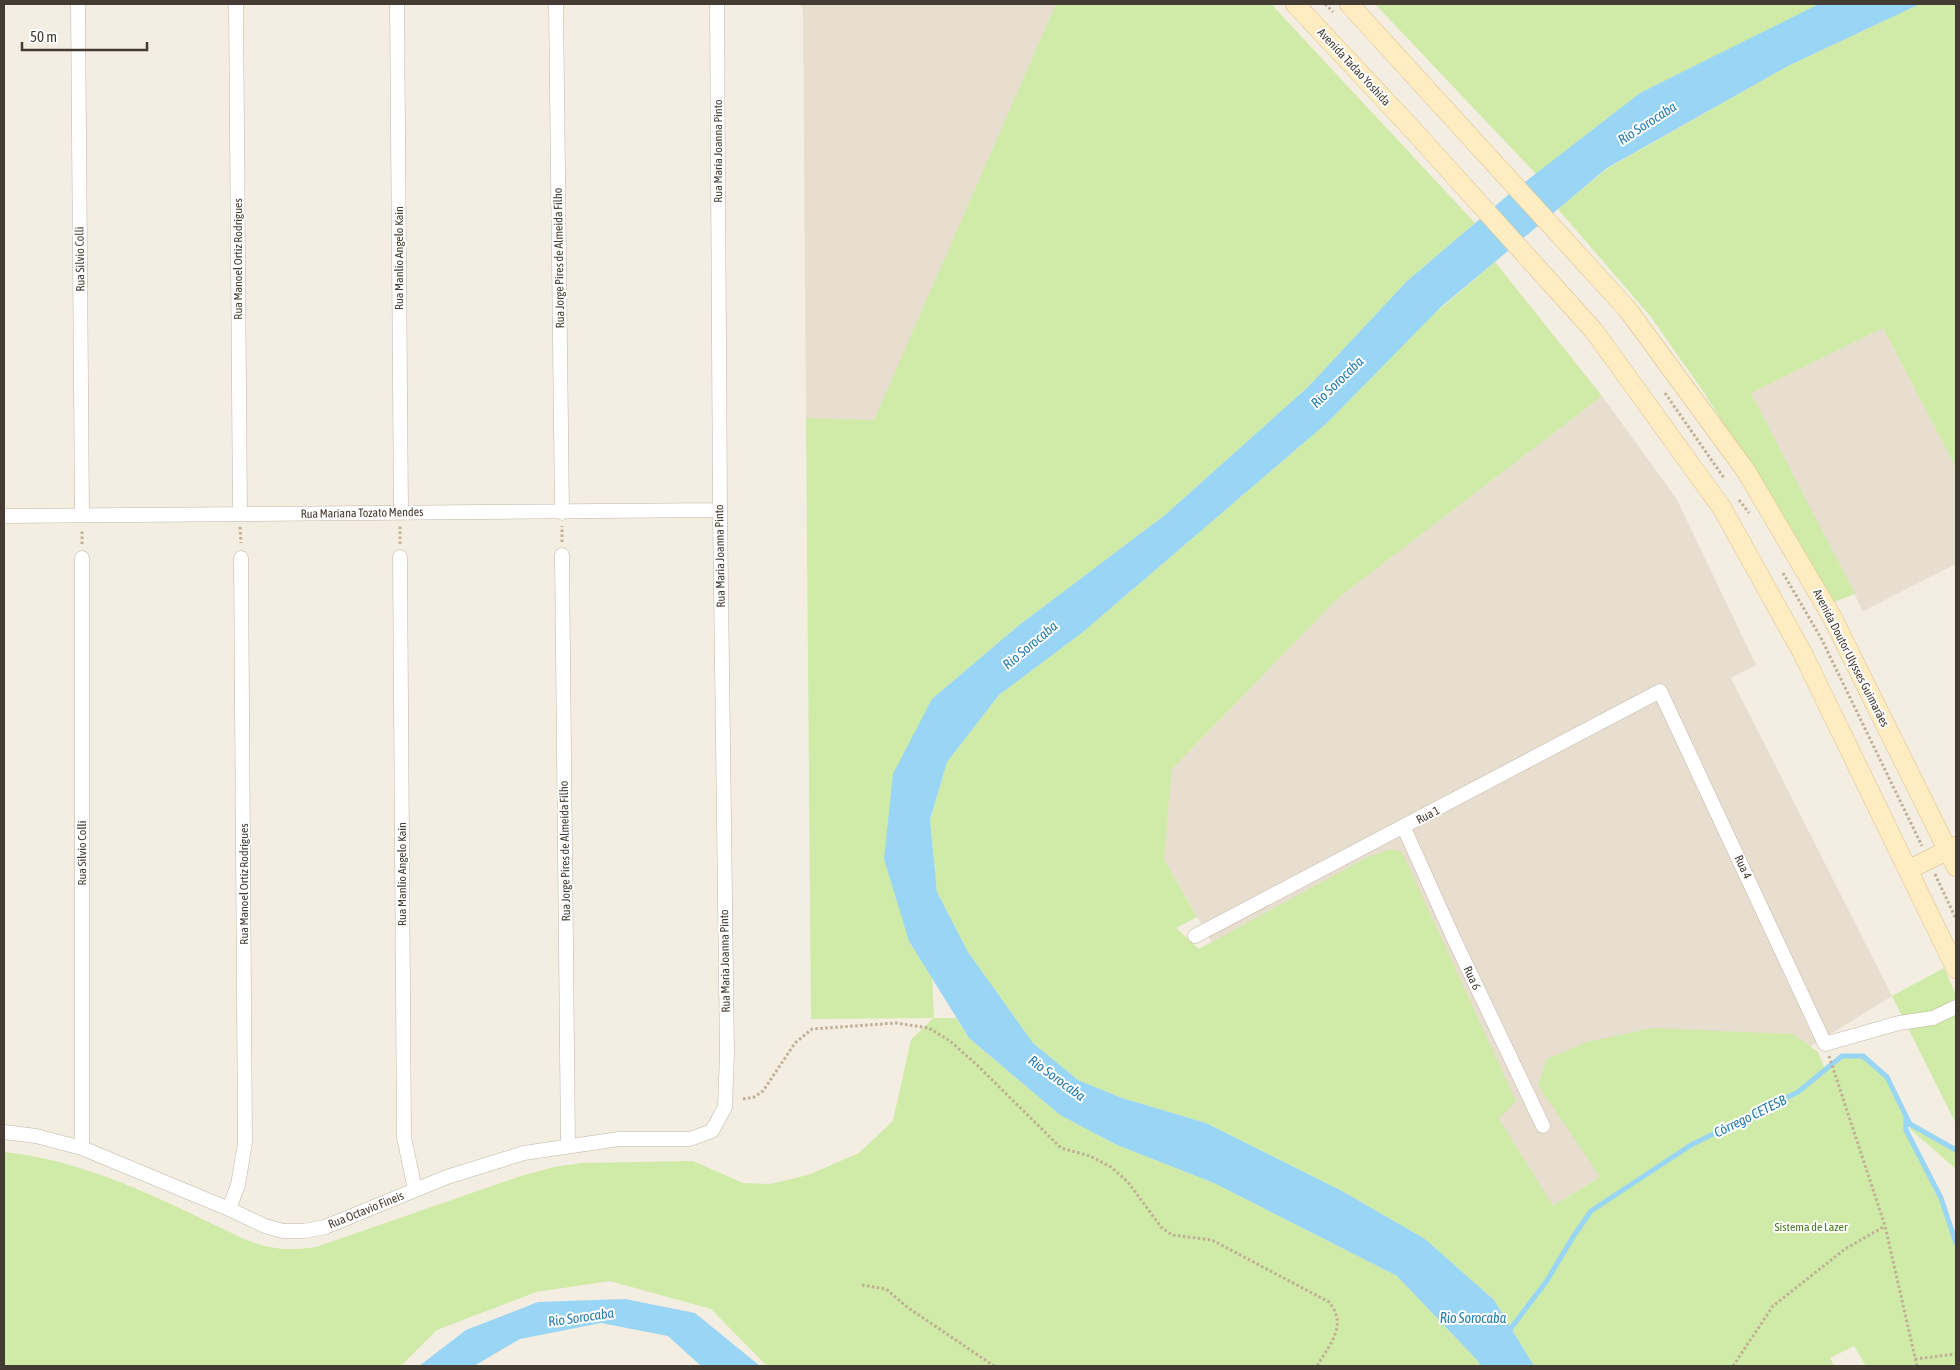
<svg xmlns="http://www.w3.org/2000/svg" width="1960" height="1370" font-family="'Asap Condensed',sans-serif">
	<rect width="100%" height="100%" fill="#f3ede2"/>
	<path fill="#e7ded0" d="M800 4H1056L874 421 806 418 803 10Z
		M1883 328 1956 468V564L1863 611 1751 393Z
		M1602 396 1676 498 1756 665 1731 678 1892 996 1522 1225 1246 1002 1164 859 1172 769 1337 599Z"/>
	<path fill="#d0eaa7" d="M1056 4H1271L1475 223 1407 281 1308 387 1165 515 1018 626 932 699 909 941 932 978 934 1018H956L969 1038 1060 1115 1117 1145 1214 1183 1397 1276 1477 1360 1481 1366H767L711 1309 610 1281 536 1292 437 1330 401 1366H4V1152C90 1161 169 1203 246 1240 273 1250 288 1251 316 1247L521 1176 554 1167 582 1163 693 1161 743 1183 770 1184 808 1175 859 1153 893 1121 911 1040 933 1018 811 1019 806 418 874 420Z
		M1375 4H1822L1640 93 1536 174Z
		M1920 4H1956V468L1883 328 1751 393 1855 594 1834 602 1705 394 1651 317 1558 209 1608 168 1788 66Z
		M1495 262 1602 396 1337 599 1172 769 1164 859 1197 917 1176 928 1199 949 1366 858 1391 849 1402 852 1516 1101 1499 1119 1553 1206 1600 1177 1538 1085 1547 1059 1587 1042 1653 1028 1793 1034 1818 1052 1825 1070 1842 1056H1863L1887 1077 1906 1116V1130L1941 1198 1956 1243V1366H1866L1854 1346 1830 1358 1834 1366H1534L1494 1300 1425 1239 1342 1191 1206 1123 1122 1098 1078 1080 1033 1043 968 952 937 892 930 821 947 762 999 695 1083 632 1327 423 1433 315Z
		M1944 968 1956 995V1124L1892 996Z
		M1910 1124 1956 1150V1169L1910 1129Z"/>
	<path fill="#99d5f5" d="M1819 4H1920L1788 66 1607 168 1441 307 1327 423 1083 632 999 695 947 762 930 820 937 892 968 952 1033 1043 1078 1080 1122 1098 1206 1123 1342 1191 1425 1239 1494 1300 1534 1366H1481L1477 1360 1397 1276 1214 1183 1117 1145 1060 1115 969 1038 909 941 884 859 893 774 932 699 1018 626 1165 515 1308 387 1407 281 1507 196 1640 93Z
		M625 1299 695 1313 760 1366H701L668 1336 601 1323 520 1339 474 1366H419L466 1330 538 1302Z"/>
	<g fill="none" stroke-linecap="round" stroke-linejoin="round">
		<path stroke="#99d5f5" stroke-width="5" d="M1907 1118 1910 1124 1956 1150
			M1508 1332 1546 1282 1573 1237 1591 1211 1691 1145 1798 1092 1842 1056H1863L1887 1077 1906 1116V1130L1941 1198 1956 1243"/>
		<g stroke="#c1b7a7" stroke-width="15">
			<path id="street" d="M78 4 82 514
				M236 4 240 514
				M397 4 401 512
				M556 4 562 513
				M4 516 720 510
				M562 555 568 1146
				M400 557 404 1137 415 1190
				M1404 828 1453 937 1543 1126
				M1195 936 1660 691 1825 1044 1899 1023 1933 1018 1956 1007
				M4 1132 36 1136 82 1148 229 1209 265 1226 283 1231H304L325 1227 447 1177 524 1153 619 1139H690L712 1131 725 1107 727 1054 720 510 717 4
				M82 1148V558
				M229 1209 238 1185 245 1143 241 558"/>
		</g>
		<g stroke="#d9c190" stroke-width="20">
			<path id="secondary" d="M1295 4 1413 130 1594 331 1722 508 1802 652 1956 969
				M1349 4 1628 310 1746 471 1832 617 1956 867
				M1908 870 1956 846"/>
		</g>
		<path stroke="#c1af95" stroke-width="3" stroke-dasharray="2.5 2.5" stroke-linecap="butt" d="M1325 4 1333 12
			M1665 393 1724 478
			M1739 500 1749 513
			M240 527 241 543
			M562 542V526
			M82 544V530
			M400 544V525
			M1783 573 1821 638 1922 846
			M1935 874 1956 919
			M1829 1056 1885 1226 1917 1366
			M743 1099 754 1097 763 1091 795 1043 812 1029 896 1023 929 1028 950 1041 976 1064 1061 1148 1090 1156 1111 1167 1128 1182 1161 1227 1172 1235 1212 1240 1329 1302C1348 1325 1330 1344 1317 1366
			M862 1285 886 1289 907 1307 994 1366
			M1915 1359 1956 1354
			M1733 1366 1773 1306 1845 1249 1885 1226"/>
		<use href="#street" stroke="#fff" stroke-width="14"/>
		<use href="#secondary" stroke="#ffecc0" stroke-width="19"/>
	</g>
	<g text-anchor="middle" dominant-baseline="central" stroke-width="4" stroke-linejoin="round" paint-order="stroke">
		<g font-size="12" fill="#443c32" stroke="#fff">
			<text transform="translate(1354 67) rotate(47)">Avenida Tadao Yoshida</text>
			<text transform="translate(718 151) rotate(-90)">Rua Maria Joanna Pinto</text>
			<text transform="translate(399 258) rotate(-90)">Rua Manlio Angelo Kain</text>
			<text transform="translate(559 258) rotate(-91)">Rua Jorge Pires de Almeida Filho</text>
			<text transform="translate(80 259) rotate(-91)">Rua Silvio Colli</text>
			<text transform="translate(238 259) rotate(-90)">Rua Manoel Ortiz Rodrigues</text>
			<text transform="translate(362 513) rotate(-1)">Rua Mariana Tozato Mendes</text>
			<text transform="translate(720 556) rotate(-91)">Rua Maria Joanna Pinto</text>
			<text transform="translate(1851 658) rotate(63)">Avenida Doutor Ulysses Guimarães</text>
			<text transform="translate(1428 815) rotate(-28)">Rua 1</text>
			<text transform="translate(565 851) rotate(-91)">Rua Jorge Pires de Almeida Filho</text>
			<text transform="translate(82 853) rotate(-90)">Rua Silvio Colli</text>
			<text transform="translate(1743 867) rotate(65)">Rua 4</text>
			<text transform="translate(402 874) rotate(-90)">Rua Manlio Angelo Kain</text>
			<text transform="translate(244 884) rotate(-90)">Rua Manoel Ortiz Rodrigues</text>
			<text transform="translate(725 961) rotate(-91)">Rua Maria Joanna Pinto</text>
			<text transform="translate(1472 978) rotate(65)">Rua 6</text>
			<text transform="translate(366 1210) rotate(-22)">Rua Octavio Fineis</text>
		</g>
		<g font-size="12" fill="#497a22" stroke="#fff">
			<text x="1811" y="1227">Sistema de Lazer</text>
		</g>
		<g font-size="14" font-style="italic" fill="#247caf" stroke="#fff">
			<text transform="translate(1647 123) rotate(-33)">Rio Sorocaba</text>
			<text transform="translate(1337 382) rotate(-44)">Rio Sorocaba</text>
			<text transform="translate(1030 645) rotate(-40)">Rio Sorocaba</text>
			<text transform="translate(1057 1078) rotate(36)">Rio Sorocaba</text>
			<text transform="translate(1750 1116) rotate(-26)">Córrego CETESB</text>
			<text transform="translate(581 1317) rotate(-8)">Rio Sorocaba</text>
			<text x="1473" y="1318">Rio Sorocaba</text>
		</g>
	</g>
	<rect width="1960" height="1370" fill="none" stroke="#443c32" stroke-width="10"/>
	<path d="M22 42v8h125v-8" fill="none" stroke="#443c32" stroke-width="2.5"/>
	<text x="30" y="42" font-size="15" fill="#443c32" stroke="#ffffff" stroke-width="4" paint-order="stroke">50 m</text>
</svg>
